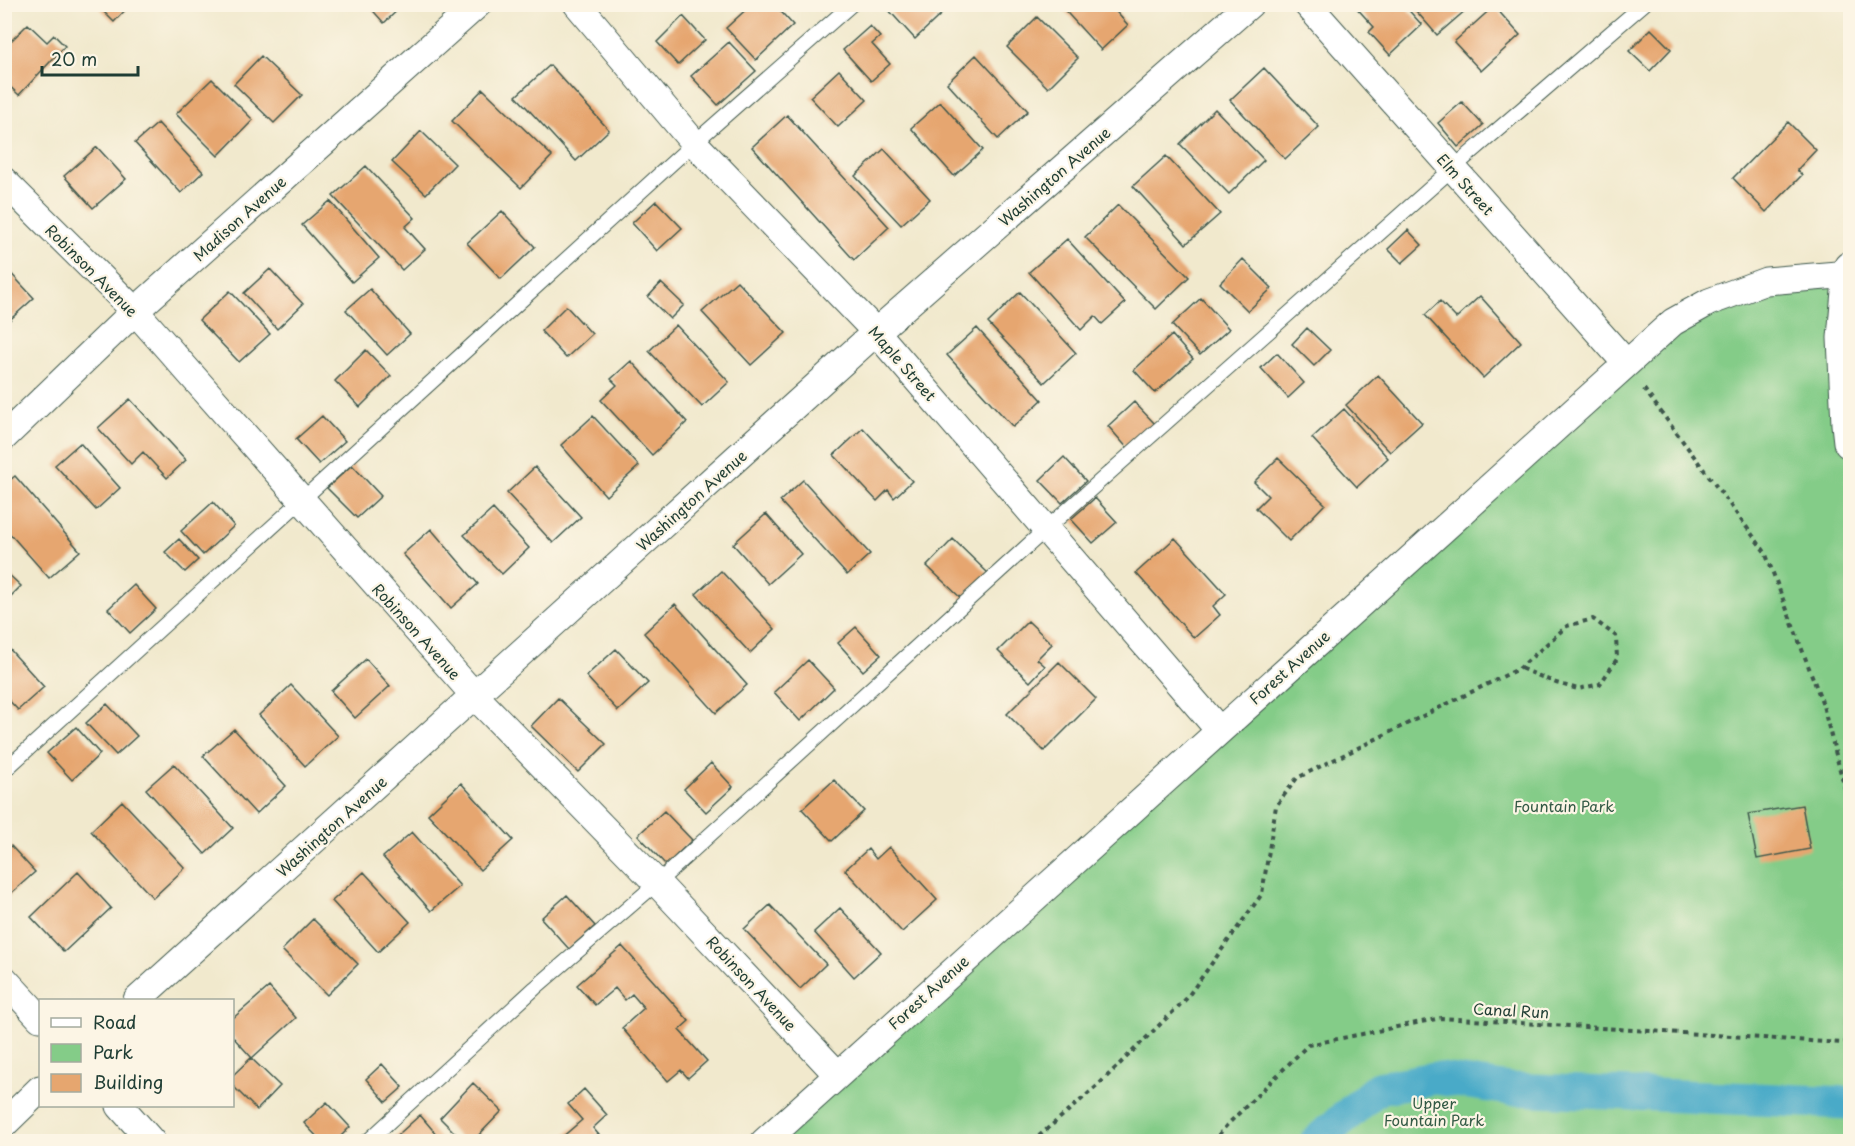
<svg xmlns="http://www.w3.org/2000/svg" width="1855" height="1146" font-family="'Playpen Sans',sans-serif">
	<rect width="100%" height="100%" fill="#fcf5e5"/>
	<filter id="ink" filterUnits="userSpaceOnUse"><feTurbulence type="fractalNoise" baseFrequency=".0167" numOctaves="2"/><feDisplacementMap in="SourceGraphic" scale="12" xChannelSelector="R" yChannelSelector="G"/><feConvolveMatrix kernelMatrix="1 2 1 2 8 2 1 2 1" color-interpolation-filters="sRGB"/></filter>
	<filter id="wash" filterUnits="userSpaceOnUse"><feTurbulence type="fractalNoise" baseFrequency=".008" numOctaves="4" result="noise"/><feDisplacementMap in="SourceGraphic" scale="24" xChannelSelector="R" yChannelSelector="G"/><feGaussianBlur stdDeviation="1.35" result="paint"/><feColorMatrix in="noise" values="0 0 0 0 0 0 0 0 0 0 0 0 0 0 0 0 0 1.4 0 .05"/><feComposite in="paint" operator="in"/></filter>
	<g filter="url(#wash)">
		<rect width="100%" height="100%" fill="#f1e9cd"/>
		<path fill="#84cc88" stroke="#52845e" stroke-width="1.5" d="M1848 274 1850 442V1141L764 1142 1709 302Z"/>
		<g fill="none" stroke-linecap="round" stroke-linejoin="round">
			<path stroke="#48aac8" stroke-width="33" d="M1316 1142 1378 1088 1435 1078 1510 1089 1850 1103"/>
		</g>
		<g id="blocks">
			<path fill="#e6a66f" d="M96 4H131L114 22Z
				M367 4H404L384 23Z
				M752 4H774L793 25 756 60 726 28Z
				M887 4H952L915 39 885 6Z
				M1059 4H1109L1128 25 1101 50Z
				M1353 4H1403L1422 25 1390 55 1369 32 1374 27Z
				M1410 4H1462L1467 9 1437 35Z
				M1494 6 1520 35 1481 71 1454 42Z
				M683 16 705 40 678 65 657 42Z
				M1037 17 1078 58 1048 88 1007 47Z
				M28 24 47 42 54 35 65 46 19 95 4 81V48Z
				M870 26 880 37 872 44 890 64 871 81 843 50Z
				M1651 29 1671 49 1650 71 1629 51Z
				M729 42 756 71 718 105 691 76Z
				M976 55 1028 111 998 139 947 83Z
				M261 56 302 95 274 123 234 84Z
				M550 65 609 130 576 161 516 96Z
				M1264 68 1319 127 1285 159 1230 100Z
				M839 70 867 100 838 127 810 97Z
				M212 79 253 120 218 156 176 114Z
				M483 89 552 156 521 188 452 121Z
				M940 102 983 150 954 176 911 128Z
				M1462 102 1483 125 1458 147 1438 123Z
				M1215 109 1264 160 1229 194 1180 144Z
				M787 115 889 227 854 260 752 147Z
				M1788 122 1816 150 1797 170 1802 175 1766 212 1733 178Z
				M158 123 203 172 181 193 135 143Z
				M421 131 455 164 426 194 392 162Z
				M97 147 126 179 93 208 64 176Z
				M884 149 930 199 901 225 855 176Z
				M1166 156 1220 214 1186 244 1133 186Z
				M366 166 415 218 405 227 425 249 402 270 333 196Z
				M330 201 379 258 352 282 302 225Z
				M656 201 682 228 657 251 632 223Z
				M1118 205 1189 277 1156 309 1085 237Z
				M502 211 535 247 501 279 467 243Z
				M1408 230 1422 245 1402 263 1388 249Z
				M1067 239 1125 303 1102 324 1095 316 1081 330 1029 272Z
				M1243 259 1272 288 1248 311 1220 283Z
				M4 266 34 298 4 325Z
				M270 269 303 304 277 329 244 293Z
				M737 281 786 333 751 365 702 312Z
				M661 283 684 305 670 319 648 297Z
				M370 289 410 334 387 355 346 310Z
				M230 291 270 334 239 362 199 320Z
				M1020 292 1076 353 1044 383 988 323Z
				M1480 296 1521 342 1483 378 1425 315 1440 301 1456 318Z
				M1201 298 1229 329 1200 355 1172 325Z
				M566 306 592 334 566 358 541 331Z
				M676 325 729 382 702 407 649 351Z
				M977 328 1042 400 1013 427 947 355Z
				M1307 328 1330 350 1314 366 1292 344Z
				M1172 335 1193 359 1155 393 1134 370Z
				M366 350 391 376 360 407 335 381Z
				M1277 353 1304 383 1288 398 1261 368Z
				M631 361 687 422 652 455 601 400 617 385 611 379Z
				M1378 375 1422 423 1390 452 1346 405Z
				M130 399 186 460 167 478 143 452 131 464 98 428Z
				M1134 402 1156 425 1129 450 1108 426Z
				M1344 409 1388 458 1357 487 1312 438Z
				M322 416 345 441 319 464 296 439Z
				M593 416 639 466 606 496 561 445Z
				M863 428 912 481 894 498 888 490 877 501 834 455Z
				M80 443 120 488 96 510 55 465Z
				M1064 457 1086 481 1062 503 1040 480Z
				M1278 458 1325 504 1289 541 1256 508 1268 496 1254 482Z
				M352 465 381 496 357 518 327 488Z
				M535 467 581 517 553 543 507 493Z
				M15 476 80 551 49 578 4 527V485Z
				M803 480 870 554 847 575 780 501Z
				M1095 498 1117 522 1093 543 1071 519Z
				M213 502 234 526 203 555 181 531Z
				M493 509 529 548 502 574 464 535Z
				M766 514 801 554 768 584 733 544Z
				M431 529 478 584 451 608 403 554Z
				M1175 538 1226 594 1213 606 1220 615 1194 638 1136 573Z
				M179 539 198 560 185 572 165 552Z
				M953 539 990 575 965 602 927 566Z
				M4 570 21 586 4 603Z
				M721 571 775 629 750 653 696 594Z
				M134 585 156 609 130 633 108 609Z
				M675 604 747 685 716 713 644 633Z
				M1028 621 1052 644 1037 659 1045 666 1030 682 998 651Z
				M856 627 881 655 863 671 838 643Z
				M4 643 44 687 18 710 4 695Z
				M616 649 648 683 618 711 586 676Z
				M366 659 390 686 355 718 331 691Z
				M808 660 834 688 800 721 774 692Z
				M1059 662 1096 699 1044 751 1007 714Z
				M291 685 338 736 305 766 259 715Z
				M558 698 606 744 578 772 531 726Z
				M107 704 137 736 116 755 86 723Z
				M76 727 100 754 72 780 47 753Z
				M234 729 286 786 256 814 203 756Z
				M711 763 733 787 706 812 684 789Z
				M174 764 233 828 205 854 146 789Z
				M834 780 864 811 832 841 802 809Z
				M461 783 513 840 480 870 428 814Z
				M122 801 185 868 153 898 91 831Z
				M1802 805 1810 849 1757 859 1748 814Z
				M664 811 692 840 666 865 638 835Z
				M412 832 460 886 431 911 383 857Z
				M11 846 35 872 7 897 4 894V851Z
				M889 847 937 900 902 932 845 870 868 849 876 859Z
				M78 872 111 908 64 952 31 917Z
				M364 872 410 922 378 952 332 901Z
				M567 895 595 926 569 949 541 918Z
				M770 905 826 964 800 989 744 929Z
				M840 908 881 952 854 977 814 932Z
				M313 919 358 964 327 995 282 950Z
				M622 946 689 1021 679 1030 707 1061 688 1078 681 1070 668 1081 622 1028 644 1008 632 994 625 1000 615 988 595 1005 577 985Z
				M269 987 296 1018 252 1058 232 1036V1019Z
				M251 1058 280 1086 257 1110 232 1085V1076Z
				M382 1064 403 1087 386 1102 366 1079Z
				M473 1083 502 1111 472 1142H464L440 1118Z
				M584 1089 607 1115 593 1128 605 1142H562L560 1139 582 1120 568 1104Z
				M327 1102 350 1127 335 1142H322L304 1123Z
				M420 1115 443 1142H390Z"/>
		</g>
	</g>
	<g filter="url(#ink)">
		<use href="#blocks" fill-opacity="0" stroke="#3e574b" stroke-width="1.5"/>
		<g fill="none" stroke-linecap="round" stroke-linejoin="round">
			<g stroke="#3e574b" stroke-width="16">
				<path id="service" d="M4 771 694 143 852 4
					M367 1142 535 988 657 883 1046 529 1452 169 1644 4"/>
			</g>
			<g stroke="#3e574b" stroke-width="29">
				<path id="minor" d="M577 4 694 143 876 332 1219 730
					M1307 4 1626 363
					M4 181 135 311 475 696 657 883 837 1074
					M4 437 135 311 478 4
					M4 979 40 1018
					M137 1000 876 332 1250 4
					M120 1106 152 1142
					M4 1124 40 1089
					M764 1142 1673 322 1709 302 1766 281 1849 274"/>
			</g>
			<g stroke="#3e574b" stroke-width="35">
				<path id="tertiary" d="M1850 268 1844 338 1848 424 1850 442"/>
			</g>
			<path stroke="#3e574b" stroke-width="4" stroke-dasharray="4.5 4.5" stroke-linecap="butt" d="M1644 389 1765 552 1822 702 1850 808
				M1032 1142 1096 1087 1186 999 1262 894 1276 806 1297 778 1520 668 1567 626 1593 619 1616 636 1617 659 1600 684 1578 689 1556 683 1520 668
				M1213 1142 1226 1126 1308 1045 1441 1018 1842 1043 1850 1041"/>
			<use href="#service" stroke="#fff" stroke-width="14"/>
			<use href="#minor" stroke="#fff" stroke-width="27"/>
			<use href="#tertiary" stroke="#fff" stroke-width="33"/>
		</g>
	</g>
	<g text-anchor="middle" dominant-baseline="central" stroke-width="4.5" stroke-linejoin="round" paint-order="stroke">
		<g font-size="15" fill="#1f3d34" stroke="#fcf5e5">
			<text transform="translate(1054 176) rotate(-41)">Washington Avenue</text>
			<text transform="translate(1466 184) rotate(48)">Elm Street</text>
			<text transform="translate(239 218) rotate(-42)">Madison Avenue</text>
			<text transform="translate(92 270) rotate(45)">Robinson Avenue</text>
			<text transform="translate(903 363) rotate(49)">Maple Street</text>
			<text transform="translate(691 500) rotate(-42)">Washington Avenue</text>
			<text transform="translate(417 631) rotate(48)">Robinson Avenue</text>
			<text transform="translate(1289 667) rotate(-42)">Forest Avenue</text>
			<text transform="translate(331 826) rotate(-42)">Washington Avenue</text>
			<text transform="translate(752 983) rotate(47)">Robinson Avenue</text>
			<text transform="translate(928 992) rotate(-42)">Forest Avenue</text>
			<text transform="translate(1511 1010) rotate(3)">Canal Run</text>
		</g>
		<g font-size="15" fill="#335a45" stroke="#fcf5e5">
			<text x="1564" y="805">Fountain Park</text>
			<text x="1434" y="1102">Upper<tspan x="1434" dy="17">Fountain Park</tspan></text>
		</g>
	</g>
	<rect width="1855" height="1146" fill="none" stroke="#fcf5e5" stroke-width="24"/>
	<rect x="39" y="999" width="195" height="108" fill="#fcf5e5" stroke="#a4ab9e" stroke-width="1.5"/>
	<rect x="51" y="1018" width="30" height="9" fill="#ffffff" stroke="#a4ab9e" stroke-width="1.5"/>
	<text x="93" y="1029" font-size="18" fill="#1f3d34">Road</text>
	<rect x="51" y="1044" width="30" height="18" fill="#84cc88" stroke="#a4ab9e" stroke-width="1.5"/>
	<text x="93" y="1059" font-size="18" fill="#1f3d34">Park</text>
	<rect x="51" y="1074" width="30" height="18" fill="#e6a66f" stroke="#a4ab9e" stroke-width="1.5"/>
	<text x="93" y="1089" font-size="18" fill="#1f3d34">Building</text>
	<path d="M42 66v9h96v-9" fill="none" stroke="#1f3d34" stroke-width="3"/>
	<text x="51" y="66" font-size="18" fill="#1f3d34" stroke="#fcf5e5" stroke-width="4.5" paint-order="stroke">20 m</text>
</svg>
